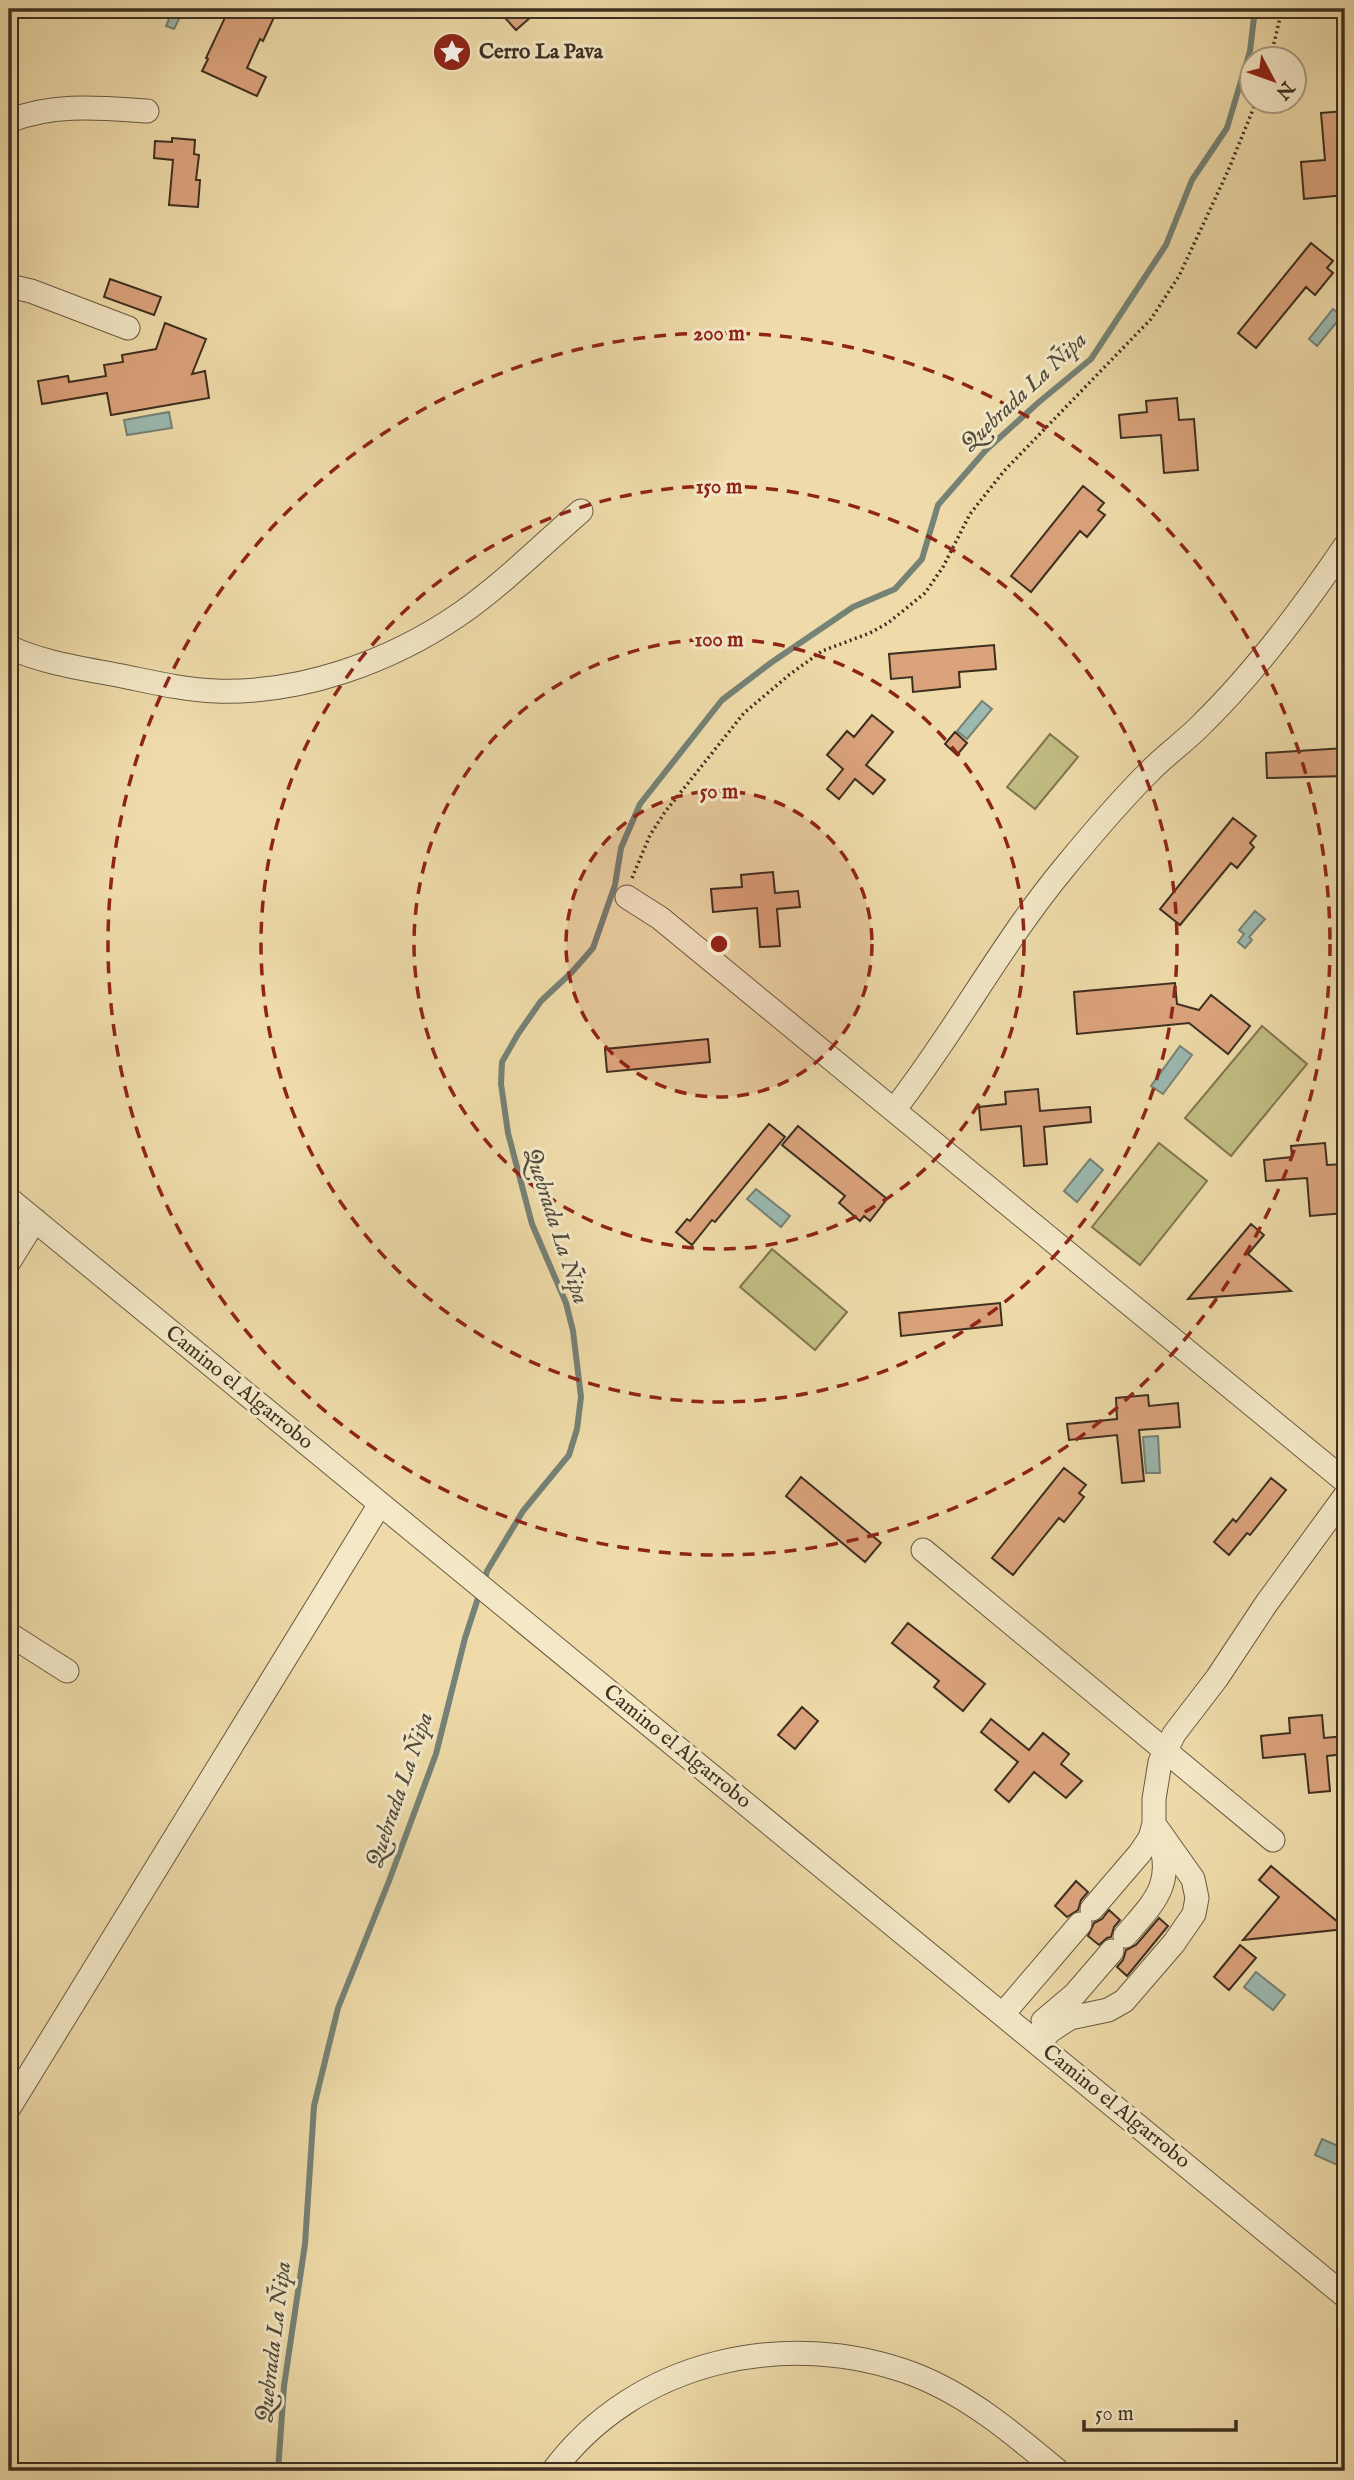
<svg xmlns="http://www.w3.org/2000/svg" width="1354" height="2480" font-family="'IM FELL English',serif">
	<rect width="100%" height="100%" fill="#eedba9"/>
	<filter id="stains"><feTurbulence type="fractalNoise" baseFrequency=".00286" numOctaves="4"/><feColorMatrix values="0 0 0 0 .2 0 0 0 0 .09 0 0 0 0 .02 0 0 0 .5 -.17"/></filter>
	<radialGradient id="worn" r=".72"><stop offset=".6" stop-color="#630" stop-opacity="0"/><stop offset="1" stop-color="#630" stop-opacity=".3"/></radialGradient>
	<path fill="#c1bd82" stroke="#7f7651" stroke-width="2" d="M1050 734 1078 757 1035 809 1007 787Z
		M1262 1026 1307 1064 1231 1156 1185 1118Z
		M1159 1143 1207 1181 1140 1265 1092 1227Z
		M772 1249 847 1312 815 1350 740 1287Z"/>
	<path fill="#9bb9b0" stroke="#758276" stroke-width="2" d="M173 9 192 10 188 18 181 15 174 29 166 26Z
		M1333 309 1342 316 1317 346 1309 339Z
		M169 412 172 428 127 435 124 420Z
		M982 701 992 709 967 739 957 731Z
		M1255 911 1265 919 1249 937 1252 940 1245 948 1238 942 1244 934 1239 930Z
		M1180 1046 1192 1055 1163 1094 1151 1086Z
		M1090 1159 1103 1170 1077 1202 1064 1191Z
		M756 1189 790 1216 781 1227 747 1199Z
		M1158 1436 1160 1473H1146L1143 1437Z
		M1256 1972 1285 1995 1273 2010 1244 1987Z
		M1322 2139 1345 2149V2160L1342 2167 1315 2155Z"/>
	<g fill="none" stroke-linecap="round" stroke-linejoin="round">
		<path stroke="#758276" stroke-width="6" d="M484 1582 487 1571 523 1511 569 1455 577 1429 581 1397 573 1331 566 1303 532 1224 508 1133 501 1084 502 1062 518 1034 541 1001 572 972 593 948 615 885 621 848 640 804 722 700 772 662 853 607 895 589 922 559 938 505 986 450 1039 402 1091 359 1166 245 1192 180 1227 128 1250 51 1255 9
			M278 2471 284 2386 305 2244 314 2106 338 2008 389 1881 436 1754 465 1638 480 1592"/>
	</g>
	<path fill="#dba37c" stroke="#3d2f20" stroke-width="2" d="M229 9H261L275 15 263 41 260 39 247 68 266 77 257 96 202 71 208 59 206 58Z
		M497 9H540L516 30Z
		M1345 111V195L1304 199 1301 162 1325 160 1321 113Z
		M172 138 195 140 194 154 199 155 196 180H200L198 207 169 205 173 160 154 158 155 141 172 142Z
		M1311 243 1333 261 1327 268 1333 273 1315 295 1306 287 1256 348 1238 333Z
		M110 279 161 297 154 315 104 297Z
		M165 323 206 339 192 374 205 371 209 398 111 415 107 393 42 404 38 381 68 376 69 382 106 376 104 365 123 362 122 355 156 349Z
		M1177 398 1179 420 1194 419 1198 470 1164 473 1161 435 1121 438 1119 415 1147 412 1146 401Z
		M1083 486 1104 503 1098 510 1105 515 1087 537 1080 531 1031 592 1011 576Z
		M994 645 996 669 959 672 960 687 913 692 912 677 891 679 889 654Z
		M872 715 893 732 866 765 885 780 873 794 855 779 839 799 827 789 843 769 827 755 847 731 854 737Z
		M955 732 967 743 957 755 945 744Z
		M1345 748V776L1267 778 1266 753Z
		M1233 818 1256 836 1250 843 1254 847 1237 868 1231 863 1180 925 1160 909Z
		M773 872 775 893 798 891 800 907 777 909 780 946 760 947 757 908 713 912 711 889 742 887 741 875Z
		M1175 983 1177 1004 1199 1010 1211 995 1250 1026 1228 1054 1189 1023 1077 1034 1074 992Z
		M708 1039 710 1062 607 1072 605 1049Z
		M1038 1089 1040 1111 1090 1107 1091 1122 1044 1127 1047 1164 1024 1166 1021 1126 981 1130 979 1107 1006 1104 1005 1092Z
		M769 1124 785 1137 715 1222 712 1220 692 1245 676 1232 687 1219 690 1221Z
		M798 1126 887 1199 870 1221 864 1216 860 1221 839 1203 845 1196 782 1145Z
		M1325 1143 1327 1165 1345 1164V1213L1310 1216 1307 1178 1266 1181 1264 1160 1292 1157 1291 1146Z
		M1251 1224 1264 1235 1248 1254 1291 1291 1188 1299Z
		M1000 1303 1002 1325 901 1336 899 1313Z
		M1148 1395 1149 1406 1178 1403 1180 1427 1139 1430 1144 1481 1122 1483 1117 1435 1069 1440 1067 1424 1117 1419 1116 1398Z
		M1064 1468 1086 1485 1079 1493 1084 1497 1064 1522 1059 1518 1013 1575 992 1558Z
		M801 1477 881 1543 865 1562 786 1496Z
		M1271 1478 1286 1490 1250 1535 1247 1533 1229 1555 1214 1542 1233 1519 1236 1522Z
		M908 1623 985 1684 963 1711 934 1687 939 1681 892 1643Z
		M802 1707 818 1721 795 1749 778 1735Z
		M1322 1715 1324 1738 1345 1736V1754L1327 1756 1330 1791 1309 1793 1305 1754 1263 1758 1261 1736 1290 1733 1289 1718Z
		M991 1719 1029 1750 1043 1733 1069 1754 1061 1764 1082 1781 1066 1798 1034 1772 1009 1802 995 1790 1018 1762 981 1732Z
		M1271 1866 1345 1928V1929L1243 1940 1279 1897 1259 1880Z
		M1076 1881 1088 1892 1081 1900 1078 1910 1067 1917 1055 1906Z
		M1109 1910 1120 1920 1114 1927 1111 1937 1107 1938 1099 1945 1088 1936 1094 1923 1102 1919Z
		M1159 1918 1168 1926 1127 1976 1117 1967 1123 1960 1126 1950 1136 1945Z
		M1240 1945 1256 1958 1229 1990 1214 1977Z"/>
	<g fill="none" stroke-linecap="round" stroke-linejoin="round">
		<g stroke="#695a42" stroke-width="25">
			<path id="minor" d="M9 121C54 103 100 108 147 111
				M9 286 31 291 128 328
				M9 647C45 664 88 669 127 677 156 683 186 690 216 691 301 694 390 662 460 614 503 584 542 545 581 511
				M627 897 660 918 1345 1481
				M894 1110C955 1032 1001 944 1064 868 1091 835 1118 803 1148 773 1165 755 1186 741 1203 723 1257 670 1303 608 1345 546
				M9 1199 1345 2296
				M9 1262 35 1220
				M923 1550 1273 1840
				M9 1634 67 1671
				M1092 1909 1140 1853 1150 1838 1154 1824V1799L1160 1762 1174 1734 1217 1678 1266 1604 1345 1496
				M1125 1936C1154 1902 1175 1885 1159 1837
				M1003 2014 1080 1924
				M1043 2021 1075 1994 1112 1951
				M1039 2044 1050 2031 1070 2018 1108 2010 1124 2001 1174 1943 1194 1914 1197 1898 1193 1879 1154 1824
				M9 2108 380 1504
				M553 2471C635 2360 787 2327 913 2374 968 2395 1014 2434 1058 2471"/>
		</g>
		<path stroke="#3d2f20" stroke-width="3.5" stroke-dasharray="2 3.5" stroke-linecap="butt" d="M1270 60 1282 9
			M632 878 650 835 665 812 744 713 789 675 822 651 870 633 888 623 925 593 943 567 970 514 1004 471 1151 319 1179 276 1228 171 1256 102"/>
		<use href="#minor" stroke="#f4e8c7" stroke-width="23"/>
	</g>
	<circle cx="719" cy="944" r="153" fill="#8f2418" fill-opacity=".12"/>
	<g fill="none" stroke="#8f2418" stroke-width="3.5" stroke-dasharray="12 9">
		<circle cx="719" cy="944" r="153"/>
		<circle cx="719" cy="944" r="305"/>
		<circle cx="719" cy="944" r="458"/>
		<circle cx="719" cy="944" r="611"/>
	</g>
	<defs>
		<g id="sight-disc" transform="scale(2.0125)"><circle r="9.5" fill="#8f2418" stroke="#f4e8c7"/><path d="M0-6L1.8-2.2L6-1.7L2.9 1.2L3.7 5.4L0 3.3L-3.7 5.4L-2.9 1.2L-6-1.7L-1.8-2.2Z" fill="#fff"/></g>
	</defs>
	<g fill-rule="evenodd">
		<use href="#sight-disc" x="452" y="52"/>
	</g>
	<g text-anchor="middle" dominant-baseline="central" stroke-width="6" stroke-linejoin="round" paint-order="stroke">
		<g font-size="21" font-weight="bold" fill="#3d2f20" stroke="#f4e8c7" text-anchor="start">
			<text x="479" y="52">Cerro La Pava</text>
		</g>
		<g font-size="21" fill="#3d2f20" stroke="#f4e8c7">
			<text transform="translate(239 1388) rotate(39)">Camino el Algarrobo</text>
			<text transform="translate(677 1747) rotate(39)">Camino el Algarrobo</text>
			<text transform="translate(1116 2107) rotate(39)">Camino el Algarrobo</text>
		</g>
		<g font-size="23" font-style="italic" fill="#504b3d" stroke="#f4e8c7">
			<text transform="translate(1024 392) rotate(-43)">Quebrada La Ñipa</text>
			<text transform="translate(556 1226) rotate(72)">Quebrada La Ñipa</text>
			<text transform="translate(400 1790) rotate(-71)">Quebrada La Ñipa</text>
			<text transform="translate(274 2342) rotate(-83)">Quebrada La Ñipa</text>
		</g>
	</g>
	<circle cx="719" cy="944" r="10" fill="#8f2418" stroke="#f4e8c7" stroke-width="3.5"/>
	<g font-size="21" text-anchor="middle" font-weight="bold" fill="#8f2418" stroke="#f4e8c7" stroke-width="6" stroke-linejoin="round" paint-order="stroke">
		<text x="719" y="340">200 m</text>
		<text x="719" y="493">150 m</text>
		<text x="719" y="646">100 m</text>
		<text x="719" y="798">50 m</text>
	</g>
	<rect width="1354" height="2480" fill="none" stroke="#eedba9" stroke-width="35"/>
	<rect x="10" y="10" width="1333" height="2459" fill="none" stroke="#3d2f20" stroke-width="3.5"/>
	<rect x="18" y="18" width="1319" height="2445" fill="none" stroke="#3d2f20" stroke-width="2"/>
	<g transform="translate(1273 80) rotate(131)"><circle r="33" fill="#f4e8c7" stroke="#ab9e84" stroke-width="2"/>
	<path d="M0-5L12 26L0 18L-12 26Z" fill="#8f2418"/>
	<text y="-10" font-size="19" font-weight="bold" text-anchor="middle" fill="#3d2f20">N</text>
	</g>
	<path d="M1084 2420v10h152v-10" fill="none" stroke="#3d2f20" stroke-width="3.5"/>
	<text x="1095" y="2420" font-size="21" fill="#3d2f20" stroke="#f4e8c7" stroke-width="5" paint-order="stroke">50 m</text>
	<rect width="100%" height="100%" filter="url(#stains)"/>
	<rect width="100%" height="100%" fill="url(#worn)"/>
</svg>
